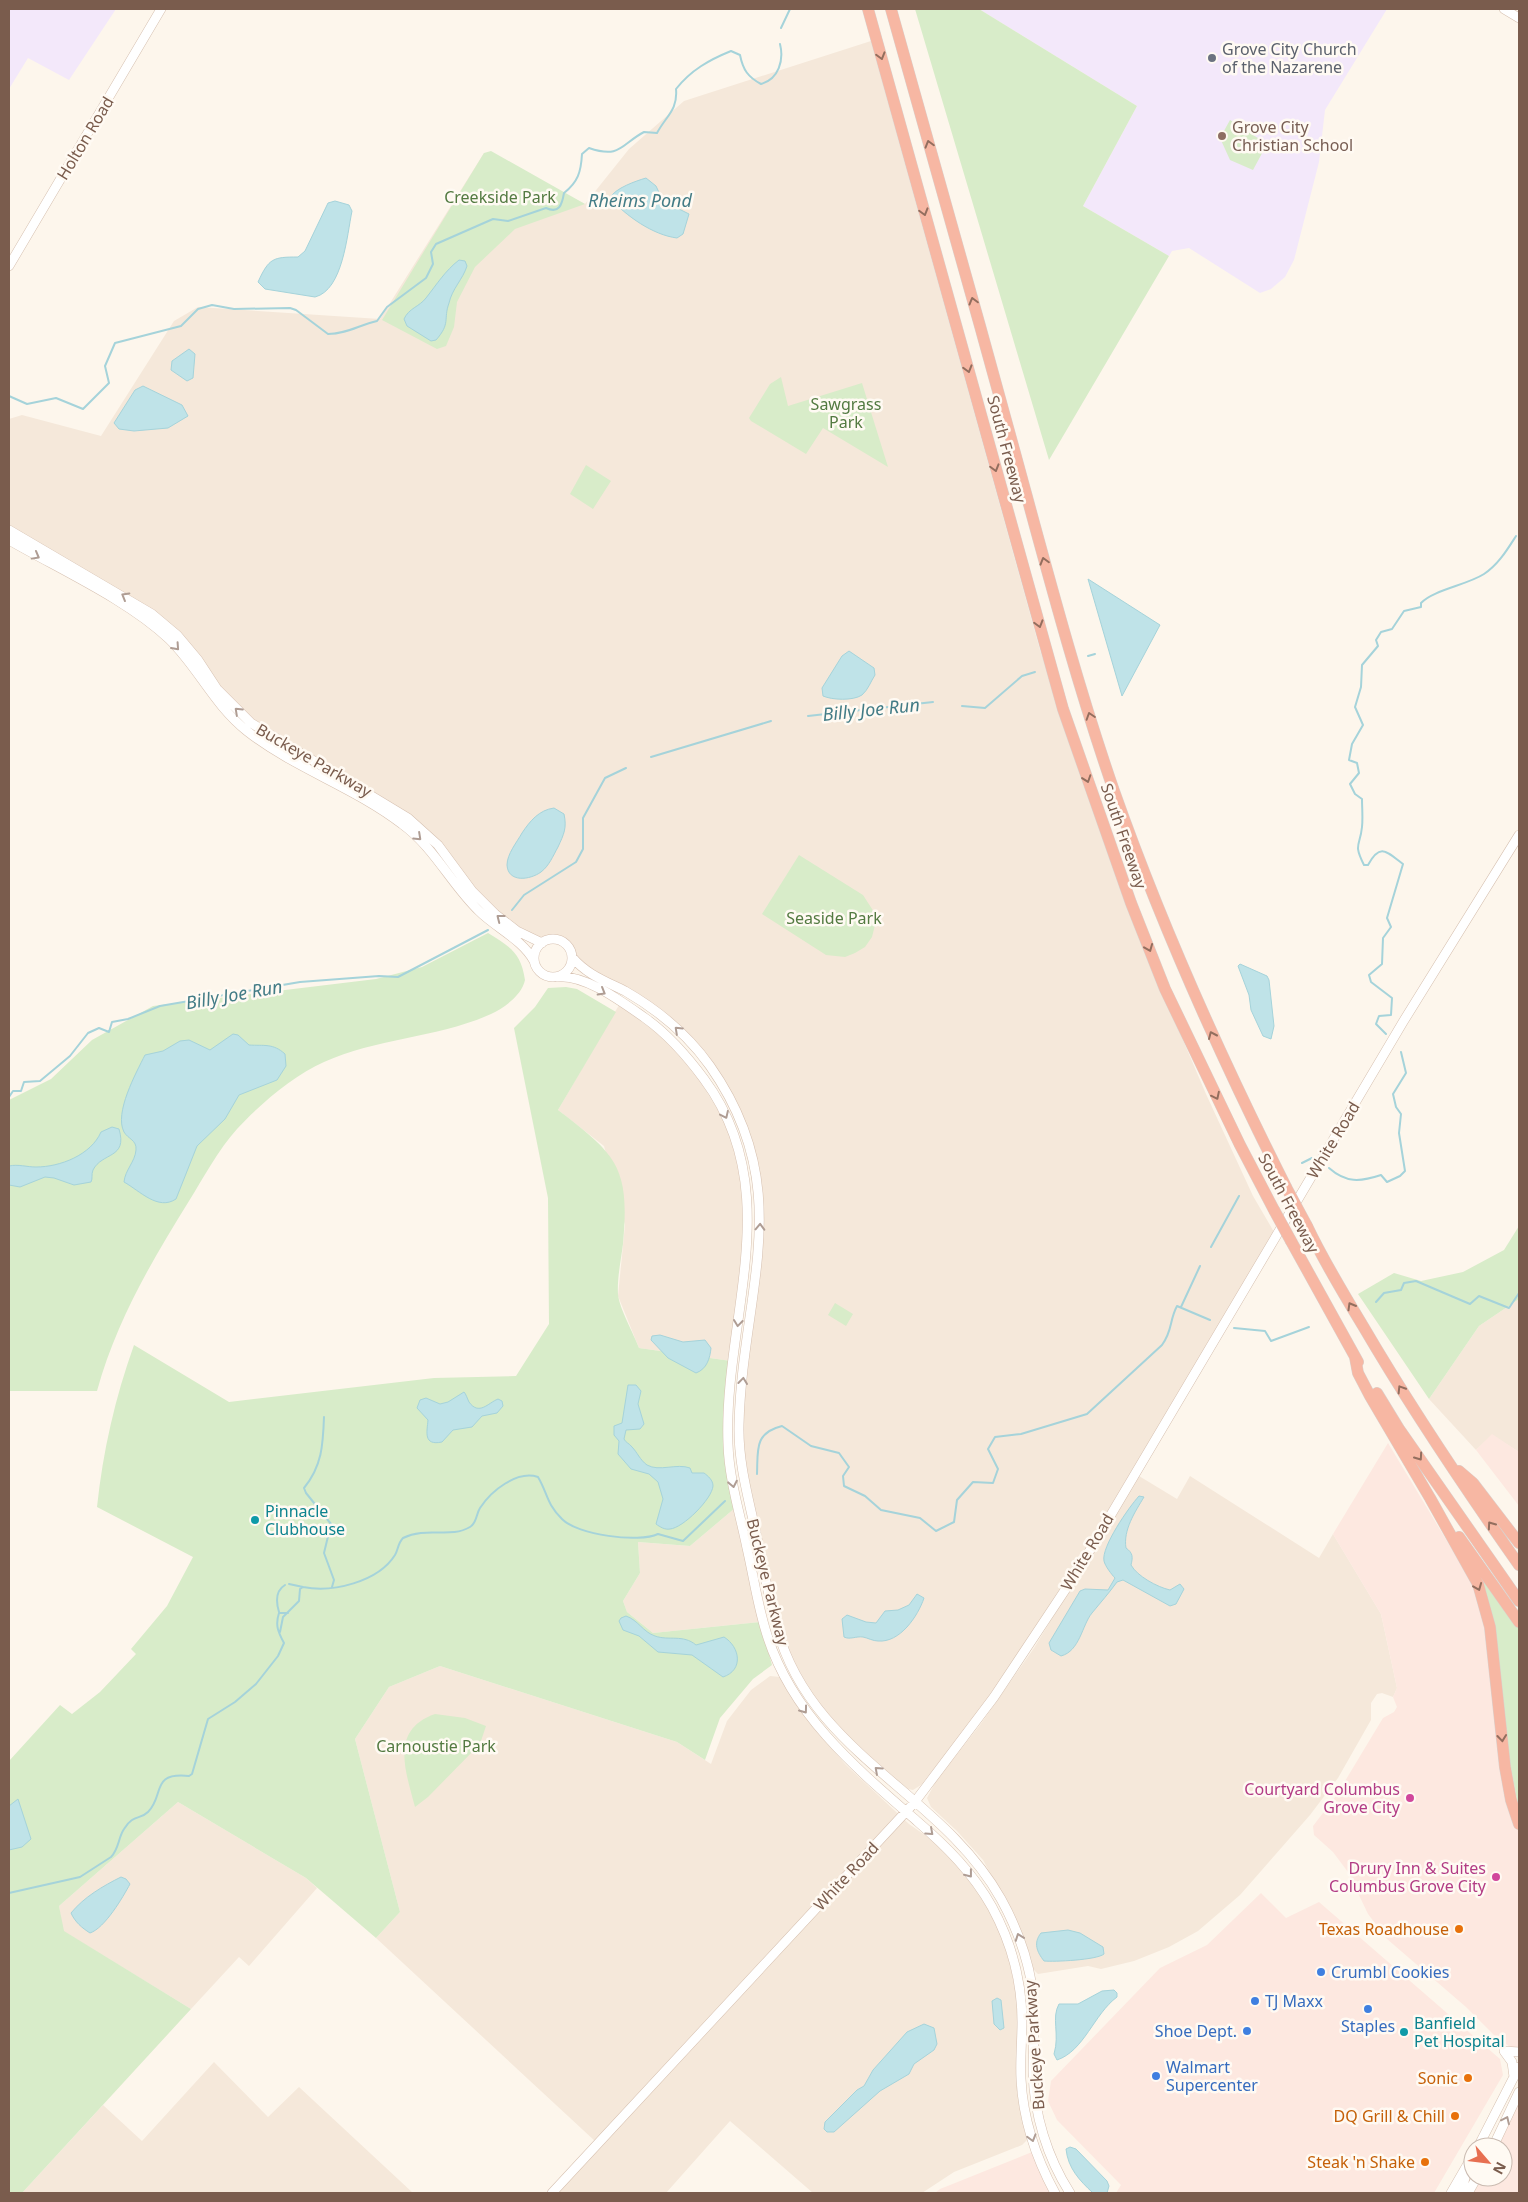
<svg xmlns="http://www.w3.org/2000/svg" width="1528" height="2202" font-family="'Noto Sans',sans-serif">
	<rect width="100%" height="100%" fill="#fdf6ec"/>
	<path fill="#f5e8da" d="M871 41 1040 650 1129 913 1206 1094 1253 1196 1274 1232 1066 1581 1011 1667 964 1731 921 1785 913 1790 904 1788 843 1733 820 1708 797 1671 780 1625 739 1444 760 1230 743 1126 693 1045 625 992 572 955 564 943 557 940 534 939 502 920 438 845 251 723 198 660 9 530V419L22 415 101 436 174 321 198 307 380 319 484 153 585 204 629 149 684 101Z
		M619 1005 672 1044 692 1068 727 1125 741 1175 746 1216 731 1361 639 1348 618 1296 625 1225 604 1146 558 1110Z
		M1519 1299V1452L1492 1435 1476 1450 1429 1399 1479 1326Z
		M1139 1476 1177 1499 1190 1476 1319 1558 1333 1534 1381 1614 1397 1688 1393 1697 1382 1693 1377 1694 1371 1703V1720L1338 1778 1310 1815 1240 1895 1198 1931 1169 1947 1134 1961 1101 1969 1088 1966 1038 1974 1032 1968 1013 1915 983 1860 957 1831 931 1807 927 1798 936 1781 980 1725 1034 1648Z
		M735 1508 760 1622 653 1633 627 1612 623 1601 640 1573 638 1542 690 1546Z
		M440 1666 677 1742 711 1764 727 1721 751 1690 770 1676 780 1677 810 1724 846 1765 909 1824 939 1845 961 1868 980 1892 1006 1944 1017 1998 1027 2132V2140L1022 2145 954 2172 922 2193H813L730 2121 666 2193H556L835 1894 829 1889 596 2142 376 1938 400 1912 355 1739 389 1687Z
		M178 1802 306 1878 317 1888 249 1966 239 1957 191 2009 63 1931 59 1906Z
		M214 2062 268 2117 299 2087 413 2193H22L103 2105 142 2141Z"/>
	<path fill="#fde8e0" d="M1492 1434 1519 1452V1506L1476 1450Z
		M1388 1443 1471 1581 1487 1625 1503 1786 1519 1831V2047L1514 2050 1494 2035 1466 2007 1387 1939 1368 1914 1348 1872 1333 1852 1314 1835 1313 1826 1336 1796 1383 1718 1394 1712 1397 1707 1393 1697 1397 1688 1381 1614 1333 1534Z
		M1261 1893 1286 1918 1319 1902 1500 2059 1503 2075 1434 2193H1116L1121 2185 1057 2120 1048 2101 1051 2081 1160 1968 1207 1945Z
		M1519 2104V2193H1472L1481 2177H1503V2147H1496L1513 2112Z
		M1032 2152 1051 2193H935L940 2189Z"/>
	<path fill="#f3e8fa" d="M9 9H116L69 80 28 58 9 89Z
		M979 9H1387L1325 110 1319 162 1294 260 1285 277 1271 289 1260 293 1189 248 1172 251 1169 256 1083 206 1137 106Z"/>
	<path fill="#d8ecc9" d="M915 9H979L1137 106 1083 206 1169 256 1049 460Z
		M1230 120 1267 144 1253 170 1230 160 1220 138Z
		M491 151 585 204 515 229 475 267 457 302 454 327 446 346 437 349 382 320 484 153Z
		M781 377 788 406 862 383 888 467 823 428 806 454 751 421 749 418 770 384Z
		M586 465 611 481 593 509 570 494Z
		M799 855 863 895 874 912 875 925 872 937 865 947 855 953 845 957 826 955 762 914Z
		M488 933C510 947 521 952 525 980 522 995 504 1008 491 1014 438 1038 377 1038 324 1062 294 1075 259 1105 237 1129 218 1150 204 1177 189 1201 151 1262 116 1322 97 1391H9V1100L51 1079 92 1040 153 1006 376 979 422 967Z
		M566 987 577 989 616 1012 558 1110C617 1155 630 1167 623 1244 621 1260 617 1278 618 1294 619 1308 634 1334 639 1348L731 1361 725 1409 735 1508 690 1546 638 1542 640 1573 623 1601 627 1612 653 1633 760 1622 772 1665 753 1679 720 1718 705 1760 677 1742 440 1666 389 1687 355 1739 400 1912 376 1938 306 1878 178 1802 59 1906 64 1931 191 2009 22 2193H9V1761L60 1705 72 1714 100 1692 136 1654 131 1649 167 1606 193 1557 97 1507C103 1451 115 1398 134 1345L229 1402 434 1378 516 1376 549 1324 548 1198 514 1028 535 1007 548 988Z
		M1519 1226V1299L1479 1326 1429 1399 1358 1294 1394 1273 1421 1281 1463 1272 1504 1250Z
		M835 1303 853 1314 846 1326 828 1315Z
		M1483 1583H1486L1519 1629V1811L1510 1763Z
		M435 1714 465 1718 486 1726 480 1744 428 1797 415 1807C406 1772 389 1730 435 1714Z"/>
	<path fill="#bfe3e8" stroke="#a5d3da" d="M646 178 656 186 663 201 689 214 683 234 677 238C653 235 626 216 610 198 615 188 636 181 646 178Z
		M335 201 349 205 352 211C347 235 343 290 315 297L265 289 258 282C269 258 273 257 298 257L305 251 328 203Z
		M459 260 465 261 467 266C463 279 452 289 449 303 443 320 451 323 436 340L431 341 407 326 404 319C409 308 419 307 426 298 437 284 445 271 459 260Z
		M189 349 195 354 193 378 187 381 171 370 172 361Z
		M143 386 182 405 188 416 168 428 134 431 119 429 114 423 135 390Z
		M1088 579 1160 625 1122 696Z
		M849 651 874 668 875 675C871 681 868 690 862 695 853 701 832 700 823 696L822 688 842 656Z
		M554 808 564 814C567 828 564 834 558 847 553 856 549 866 541 872 530 880 508 883 507 865 507 854 517 842 522 833 530 821 539 810 554 808Z
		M1240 964 1267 976 1269 980 1274 1026 1271 1039 1263 1036 1251 1010 1249 995 1238 966Z
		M233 1034 238 1035 249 1045C264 1046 273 1043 285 1054L286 1066 277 1080 239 1095 225 1119 197 1146 176 1199C158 1211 140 1191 124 1182 125 1170 135 1162 136 1150 137 1140 128 1139 124 1132 114 1113 136 1073 145 1055L163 1051 180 1041 189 1040 210 1050Z
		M112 1127 119 1129C128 1159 102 1152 93 1170 91 1175 93 1178 91 1182L74 1185 54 1178 45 1177 20 1187 9 1185V1166C18 1164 27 1167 36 1167 60 1167 91 1155 101 1132Z
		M660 1335 683 1342 705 1340 711 1348C710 1358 707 1369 696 1373L668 1358 651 1340 652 1336Z
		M628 1385H636L641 1391 638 1404 644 1424 640 1429 626 1430 624 1439C626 1443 629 1443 632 1447 637 1452 640 1460 647 1465 659 1472 677 1463 690 1468L692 1473H704C708 1476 713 1480 713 1486 712 1499 683 1528 670 1529 665 1530 660 1527 656 1524L663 1499 658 1482 649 1474 631 1469 618 1454 619 1441 614 1435V1426L622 1423Z
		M464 1392C466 1394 467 1398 469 1402 479 1416 488 1403 498 1399L502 1401 503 1406 497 1413 482 1416 472 1427 453 1430 442 1442C423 1446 427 1432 428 1420L417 1408 420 1400 426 1398 440 1404 448 1402Z
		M1139 1496 1144 1497C1135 1512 1123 1530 1126 1548 1133 1553 1133 1557 1131 1565 1137 1576 1157 1587 1170 1590L1180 1584 1184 1589 1176 1604 1170 1606 1123 1580 1117 1582C1109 1593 1101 1602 1092 1613 1082 1625 1080 1651 1061 1656L1051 1650 1049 1643 1080 1591 1085 1589 1108 1590 1115 1578C1112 1575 1105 1566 1104 1561 1101 1547 1129 1507 1139 1496Z
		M917 1594 924 1598C918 1616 900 1643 878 1641 873 1641 868 1638 863 1637 856 1636 850 1640 844 1637L842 1619 847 1615 866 1622 876 1623 885 1611 898 1610 909 1605Z
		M626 1616C638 1620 643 1632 655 1636 669 1641 683 1634 696 1645L724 1637C740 1647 744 1670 723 1677L692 1655 658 1652 639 1636 623 1630 619 1621 621 1618Z
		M18 1799 31 1839 22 1847 9 1850V1806Z
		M121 1877 126 1879 130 1884C123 1897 105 1928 90 1933 82 1928 75 1922 71 1913 84 1897 103 1886 121 1877Z
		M1068 1930 1080 1933 1103 1947 1104 1954C1097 1960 1054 1962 1044 1961 1037 1952 1033 1943 1041 1933Z
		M1114 1990 1117 1993V1997C1094 2014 1084 2051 1057 2060L1054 2054C1060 2034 1051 2018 1059 2004H1078L1102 1991Z
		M997 1998 1001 2000 1004 2028 1000 2030 994 2024 992 2001Z
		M924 2024 934 2028 937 2044 934 2050 914 2064 909 2074 880 2091 834 2132H827L824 2129 825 2122 857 2090 864 2086 873 2070 907 2032Z
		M1070 2147 1076 2149 1107 2181 1109 2186 1107 2193H1093C1079 2180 1068 2168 1066 2149Z"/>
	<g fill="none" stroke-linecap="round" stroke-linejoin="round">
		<path stroke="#a5d3da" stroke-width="2" d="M781 28 790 9
			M9 396 27 404 56 398 83 409 109 383 105 366 115 343 181 326 198 309 212 305 234 309 290 308 296 310 328 334C347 334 359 325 377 321L387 307 426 278 433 264 431 252 436 244 493 219 508 221 546 208C559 214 562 205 564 193 578 182 581 172 582 154L589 148C621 159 621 144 644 132L657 133C666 116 678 110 676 89 691 70 709 60 731 51L740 55C743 70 748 77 761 84 779 79 784 60 780 44
			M1088 656 1095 654
			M962 706 985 708 1022 676 1035 672
			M808 716 933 702
			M651 757 771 721
			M512 910 524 895 576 862 583 849V818L605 778 626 768
			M1386 1034 1376 1024 1379 1016 1391 1015 1392 998 1371 982 1369 975 1382 964 1383 938 1391 927 1387 918 1403 864C1386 851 1380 843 1368 865H1364C1353 843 1360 847 1362 827 1363 818 1362 808 1362 799L1355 794 1350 784 1359 773 1357 763 1349 760 1352 744 1363 725 1355 707 1361 687 1362 665 1378 646 1376 640 1381 632 1392 629 1404 611 1421 607V603C1433 590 1467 585 1484 574 1498 565 1507 550 1516 536
			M9 1097 13 1091H21L24 1082 40 1081 70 1056 88 1033 99 1028 109 1032 112 1022 128 1019 160 1006 300 982 379 976 398 977 488 930
			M1302 1163 1312 1158
			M1329 1168C1346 1183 1360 1182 1381 1175L1387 1182 1400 1176 1405 1171 1399 1133 1401 1114 1396 1107 1393 1094 1406 1073 1401 1052
			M1211 1247 1239 1196
			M1376 1302 1384 1293 1401 1290 1404 1283 1416 1281 1470 1304 1479 1296 1509 1308 1519 1293
			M1181 1307 1200 1266
			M1234 1328 1265 1331 1271 1341 1309 1327
			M324 1417C323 1445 322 1466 304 1488L306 1493 331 1524 324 1553 334 1580 332 1587
			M757 1474C758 1450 754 1433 782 1426L811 1446 839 1453 849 1467 843 1476 844 1486 865 1496 881 1510 920 1518 936 1531 954 1522 957 1500 973 1482 993 1483 998 1469 988 1449 995 1437 1021 1434 1087 1414 1162 1345C1173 1330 1169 1321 1177 1306L1210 1320
			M289 1584 303 1587
			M279 1612C276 1602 275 1591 285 1585
			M280 1632 283 1617 299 1601 300 1589 303 1587C332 1593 378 1582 395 1555 398 1550 398 1543 403 1538 427 1526 450 1539 470 1527 477 1523 476 1514 480 1508 491 1491 517 1470 538 1477 548 1494 546 1503 562 1519 577 1535 639 1543 658 1534L683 1541 725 1501
			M9 1893 80 1877 111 1857C119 1849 118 1838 124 1829 133 1814 140 1820 148 1812 165 1795 150 1772 189 1776L192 1774 208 1719 235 1702 256 1684 278 1656 284 1643C278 1632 275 1625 279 1613H288"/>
		<g stroke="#d6c0b0" stroke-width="10">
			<path id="secondary" d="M1504 9 1519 18
				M9 266 161 9
				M9 530 152 614 177 635 198 660 217 689 251 723 408 818 438 845 472 891 495 914 517 931 542 943
				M9 540C59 569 128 600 169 639 198 667 214 705 247 731 294 768 354 787 402 824 434 847 451 884 479 911 496 928 523 940 534 961
				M534 958a19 19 0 1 1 38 0a19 19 0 1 1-38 0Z
				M572 957C586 974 605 981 625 991 658 1010 688 1035 710 1066 798 1191 742 1291 739 1425 738 1463 749 1500 757 1538 763 1568 769 1598 777 1628 811 1754 942 1793 1001 1899 1016 1926 1027 1956 1032 1986 1036 2014 1033 2043 1033 2072 1034 2114 1047 2157 1070 2193
				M557 977C585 974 622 1002 645 1018 669 1035 687 1056 704 1079 788 1192 723 1319 728 1444 729 1479 740 1514 747 1548 754 1578 758 1609 768 1638 794 1717 857 1769 918 1822 947 1847 973 1873 992 1907 1011 1942 1022 1982 1022 2022 1022 2041 1020 2060 1021 2079 1023 2119 1036 2158 1055 2193
				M1504 2051 1512 2062 1514 2077
				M1504 2051 1519 2052
				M1478 2147 1519 2067
				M1493 2147 1519 2092
				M552 2193 914 1803 994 1697 1077 1572 1403 1022 1519 835
				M1451 2193 1473 2155
				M1461 2193 1467 2170
				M1468 2193 1477 2177"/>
		</g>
		<g stroke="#dad1cd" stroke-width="12">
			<path id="highway" d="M868 9 1063 709 1131 903 1165 989 1240 1145 1274 1210
				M891 9C929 143 967 278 1004 413 1039 539 1071 667 1114 791 1162 927 1221 1058 1286 1187
				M1307 1226C1323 1260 1343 1293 1363 1326 1411 1408 1464 1487 1519 1565
				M1291 1241 1358 1362
				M1355 1357 1358 1373 1370 1396 1430 1498 1478 1584 1490 1627 1505 1767 1511 1800 1519 1824
				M1377 1393 1399 1429 1519 1601
				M1459 1471 1473 1483 1519 1543
				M1459 1537 1519 1622"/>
		</g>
		<use href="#secondary" stroke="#fff" stroke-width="9"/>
		<use href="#highway" stroke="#f7b7a3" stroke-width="11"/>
		<g stroke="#dad1cd" stroke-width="12" stroke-linecap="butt">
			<path id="highway-bridge" d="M1286 1187 1307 1226
				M1274 1210 1291 1241"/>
		</g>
		<use href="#highway-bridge" stroke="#f7b7a3" stroke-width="11"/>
	</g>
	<defs><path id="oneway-chevron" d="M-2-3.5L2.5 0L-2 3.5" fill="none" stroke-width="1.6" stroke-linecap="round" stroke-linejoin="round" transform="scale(1.25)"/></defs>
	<g stroke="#936e5e">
		<use href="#oneway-chevron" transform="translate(881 56) rotate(74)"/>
		<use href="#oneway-chevron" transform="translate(929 144) rotate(-106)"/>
		<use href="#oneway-chevron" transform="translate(924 212) rotate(74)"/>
		<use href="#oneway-chevron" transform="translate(973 301) rotate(-105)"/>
		<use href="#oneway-chevron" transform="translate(968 369) rotate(74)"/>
		<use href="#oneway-chevron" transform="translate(995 468) rotate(74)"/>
		<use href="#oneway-chevron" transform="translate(1044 561) rotate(-106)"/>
		<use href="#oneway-chevron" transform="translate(1039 624) rotate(74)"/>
		<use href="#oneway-chevron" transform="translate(1090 716) rotate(-108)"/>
		<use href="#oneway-chevron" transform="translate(1087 779) rotate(71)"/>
		<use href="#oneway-chevron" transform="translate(1149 948) rotate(68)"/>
		<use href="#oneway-chevron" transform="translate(1212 1035) rotate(-114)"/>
		<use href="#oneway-chevron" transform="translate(1216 1096) rotate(64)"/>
		<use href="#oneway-chevron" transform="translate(1351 1306) rotate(-120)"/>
		<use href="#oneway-chevron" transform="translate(1401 1389) rotate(-122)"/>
		<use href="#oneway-chevron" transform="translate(1419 1457) rotate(55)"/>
		<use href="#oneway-chevron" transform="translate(1491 1525) rotate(-125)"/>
		<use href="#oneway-chevron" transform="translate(1478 1587) rotate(68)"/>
		<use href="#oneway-chevron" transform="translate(1502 1738) rotate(84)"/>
	</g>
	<g stroke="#af9d94">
		<use href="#oneway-chevron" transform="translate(36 556) rotate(29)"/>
		<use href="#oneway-chevron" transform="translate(125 596) rotate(-150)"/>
		<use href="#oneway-chevron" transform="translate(176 647) rotate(48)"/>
		<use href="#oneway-chevron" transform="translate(238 711) rotate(-137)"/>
		<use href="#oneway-chevron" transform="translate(418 837) rotate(43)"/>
		<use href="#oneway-chevron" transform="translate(500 918) rotate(-142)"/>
		<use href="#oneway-chevron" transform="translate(602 992) rotate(30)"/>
		<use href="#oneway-chevron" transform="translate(678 1030) rotate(-137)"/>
		<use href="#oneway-chevron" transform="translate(725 1115) rotate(65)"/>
		<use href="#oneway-chevron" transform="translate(760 1227) rotate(-88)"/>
		<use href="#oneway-chevron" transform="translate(738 1323) rotate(97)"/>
		<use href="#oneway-chevron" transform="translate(743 1381) rotate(-83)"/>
		<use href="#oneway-chevron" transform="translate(733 1484) rotate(79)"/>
		<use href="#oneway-chevron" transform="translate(804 1710) rotate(54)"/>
		<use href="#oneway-chevron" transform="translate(878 1770) rotate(-138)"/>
		<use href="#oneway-chevron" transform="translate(930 1832) rotate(42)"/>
		<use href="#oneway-chevron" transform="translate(969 1874) rotate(52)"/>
		<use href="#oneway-chevron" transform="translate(1019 1937) rotate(-110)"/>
		<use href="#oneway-chevron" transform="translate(1506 2120) rotate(-65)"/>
		<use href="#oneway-chevron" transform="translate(1032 2138) rotate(74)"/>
	</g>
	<circle fill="#6b7280" stroke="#fffaf3" stroke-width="2" cx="1212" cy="58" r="5"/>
	<circle fill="#8d6e63" stroke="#fffaf3" stroke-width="2" cx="1222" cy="136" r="5"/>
	<g fill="#0f9aa8" stroke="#fffaf3" stroke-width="2">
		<circle cx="255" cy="1520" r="5"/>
		<circle cx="1404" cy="2032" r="5"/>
	</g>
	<g fill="#d1479c" stroke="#fffaf3" stroke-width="2">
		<circle cx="1410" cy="1798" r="5"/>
		<circle cx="1496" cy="1877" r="5"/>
	</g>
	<g fill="#e8710a" stroke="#fffaf3" stroke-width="2">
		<circle cx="1459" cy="1929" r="5"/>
		<circle cx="1468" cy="2078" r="5"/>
		<circle cx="1455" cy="2116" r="5"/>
		<circle cx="1425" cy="2162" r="5"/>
	</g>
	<g fill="#3f7fe0" stroke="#fffaf3" stroke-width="2">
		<circle cx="1321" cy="1972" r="5"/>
		<circle cx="1255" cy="2001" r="5"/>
		<circle cx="1368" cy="2009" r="5"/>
		<circle cx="1247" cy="2031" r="5"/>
		<circle cx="1156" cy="2076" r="5"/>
	</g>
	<g text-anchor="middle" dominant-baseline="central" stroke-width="5" stroke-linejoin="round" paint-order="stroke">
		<g font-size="16" fill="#5b616d" stroke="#fffaf3" text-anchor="start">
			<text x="1222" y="49">Grove City Church<tspan x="1222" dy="18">of the Nazarene</tspan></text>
		</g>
		<g font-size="16" fill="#785e54" stroke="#fffaf3" text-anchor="start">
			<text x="1232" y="127">Grove City<tspan x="1232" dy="18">Christian School</tspan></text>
		</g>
		<g font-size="16" fill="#7a5c4d" stroke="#fffaf3">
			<text transform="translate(85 138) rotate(-59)">Holton Road</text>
			<text transform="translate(1007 449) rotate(75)">South Freeway</text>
			<text transform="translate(314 760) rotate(30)">Buckeye Parkway</text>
			<text transform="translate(1124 836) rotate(71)">South Freeway</text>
			<text transform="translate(1333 1140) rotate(-59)">White Road</text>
			<text transform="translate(1289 1203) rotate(62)">South Freeway</text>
			<text transform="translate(1087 1552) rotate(-59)">White Road</text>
			<text transform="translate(768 1582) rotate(76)">Buckeye Parkway</text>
			<text transform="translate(846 1876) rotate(-47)">White Road</text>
			<text transform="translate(1034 2045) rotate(-94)">Buckeye Parkway</text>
		</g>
		<g font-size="16" fill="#537a41" stroke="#fffaf3">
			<text x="500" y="197">Creekside Park</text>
			<text x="846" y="404">Sawgrass<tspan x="846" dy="18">Park</tspan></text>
			<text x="834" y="918">Seaside Park</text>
			<text x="436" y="1746">Carnoustie Park</text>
		</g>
		<g font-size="16" fill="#0d838f" stroke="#fffaf3" text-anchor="start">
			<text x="265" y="1511">Pinnacle<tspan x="265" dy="18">Clubhouse</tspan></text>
			<text x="1414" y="2023">Banfield<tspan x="1414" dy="18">Pet Hospital</tspan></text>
		</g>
		<g font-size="16" fill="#b23c85" stroke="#fffaf3" text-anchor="end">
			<text x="1400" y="1789">Courtyard Columbus<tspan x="1400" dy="18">Grove City</tspan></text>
			<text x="1486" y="1868">Drury Inn &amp; Suites<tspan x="1486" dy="18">Columbus Grove City</tspan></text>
		</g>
		<g font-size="16" fill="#c56008" stroke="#fffaf3" text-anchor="end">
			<text x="1449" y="1929">Texas Roadhouse</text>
			<text x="1458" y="2078">Sonic</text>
			<text x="1445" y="2116">DQ Grill &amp; Chill</text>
			<text x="1415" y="2162">Steak 'n Shake</text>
		</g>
		<g font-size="16" fill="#366cbe" stroke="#fffaf3" text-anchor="start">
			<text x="1331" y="1972">Crumbl Cookies</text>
			<text x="1265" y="2001">TJ Maxx</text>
			<text x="1368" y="2026" text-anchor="middle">Staples</text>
			<text x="1237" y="2031" text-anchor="end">Shoe Dept.</text>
			<text x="1166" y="2067">Walmart<tspan x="1166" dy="18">Supercenter</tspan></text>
		</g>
		<g font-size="18" font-style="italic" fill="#437c86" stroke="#fffaf3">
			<text x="640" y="200">Rheims Pond</text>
			<text transform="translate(871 709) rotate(-6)">Billy Joe Run</text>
			<text transform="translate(234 994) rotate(-10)">Billy Joe Run</text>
		</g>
	</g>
	<rect width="1528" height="2202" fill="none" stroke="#7a5c4d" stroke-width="20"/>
	<g transform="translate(1488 2162) rotate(118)"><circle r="24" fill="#fffaf3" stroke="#cabbb1"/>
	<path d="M0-4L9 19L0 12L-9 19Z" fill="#e76f51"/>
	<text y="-8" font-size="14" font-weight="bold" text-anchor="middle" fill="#7a5c4d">N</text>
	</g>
</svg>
